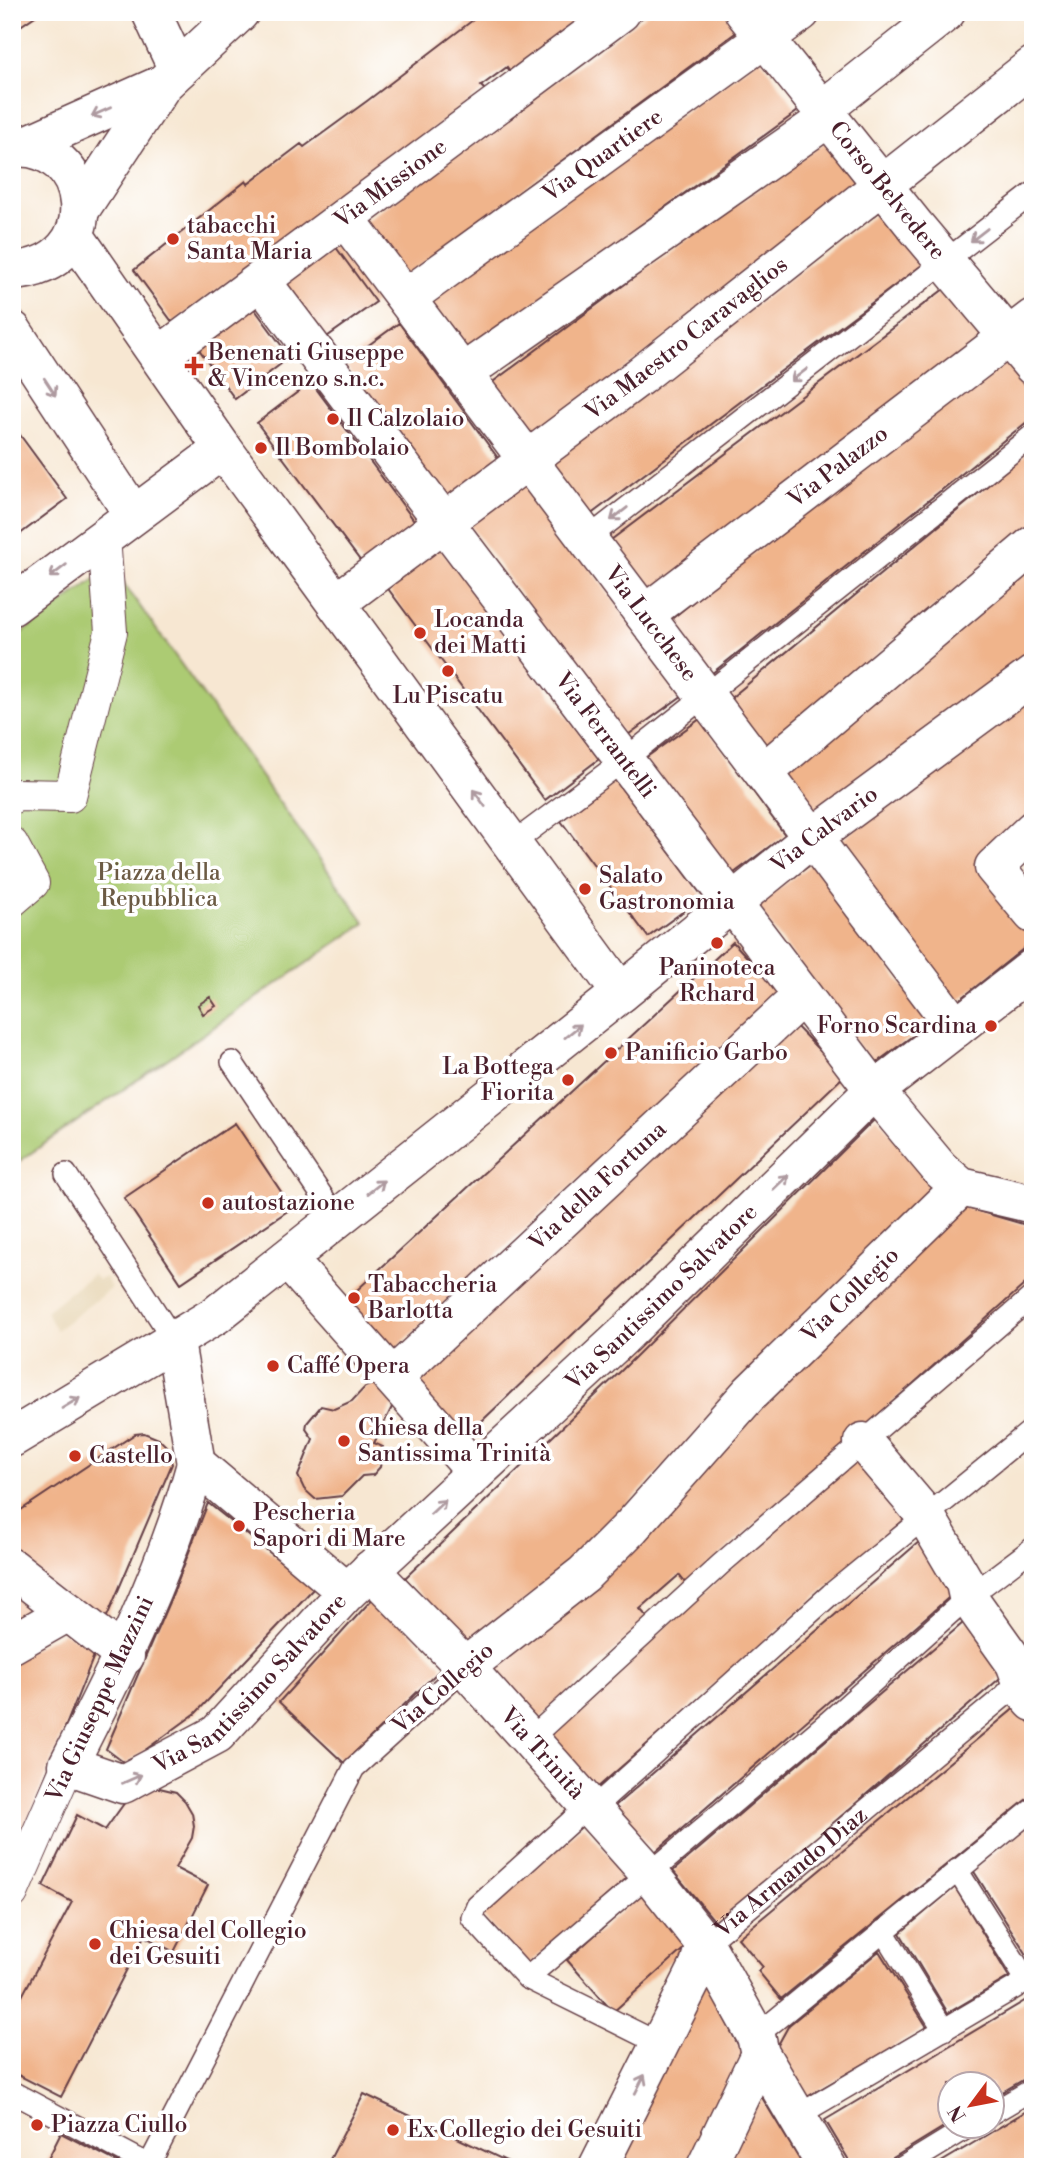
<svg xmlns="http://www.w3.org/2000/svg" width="1045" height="2179" font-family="'Libre Bodoni',serif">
	<rect width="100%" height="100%" fill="#fff"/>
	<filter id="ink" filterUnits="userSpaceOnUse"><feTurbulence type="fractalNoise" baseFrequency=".0143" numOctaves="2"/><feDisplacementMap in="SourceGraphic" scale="14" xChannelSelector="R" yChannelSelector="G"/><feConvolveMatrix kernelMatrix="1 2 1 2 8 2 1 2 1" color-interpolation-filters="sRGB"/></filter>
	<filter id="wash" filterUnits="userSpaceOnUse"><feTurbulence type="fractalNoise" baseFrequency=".00686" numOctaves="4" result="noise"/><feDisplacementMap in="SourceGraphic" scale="28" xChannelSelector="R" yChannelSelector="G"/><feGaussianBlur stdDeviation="1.57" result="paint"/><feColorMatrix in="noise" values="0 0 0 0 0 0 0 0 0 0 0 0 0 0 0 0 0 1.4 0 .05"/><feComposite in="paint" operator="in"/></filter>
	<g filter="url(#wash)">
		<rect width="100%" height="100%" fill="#f7e7d2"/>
		<path fill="#e9d9ba" d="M93 1274 98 1280 106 1277 111 1289 56 1330 46 1311Z"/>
		<path fill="#accb73" stroke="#7b754f" stroke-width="2" d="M112 567 365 923 12 1166V640Z"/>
		<g id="blocks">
			<path fill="#f0b48b" d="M12 12H41L19 27 12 37Z
				M476 12H590L513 75 507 67 481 86 485 90 173 323 134 270 246 181 248 184 301 144 304 147 367 101 473 20 470 17Z
				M650 12H724L738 31 404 277 364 223Z
				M760 58 798 111 463 354 425 301Z
				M826 142 860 189 529 443 486 387 640 273Z
				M886 207 926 262 586 518 545 464Z
				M335 246 376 302 321 341 281 286Z
				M948 286 988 339 647 596 607 543Z
				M253 307 290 357 235 399 198 348Z
				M399 323 503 465 447 505 344 363Z
				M1006 351 1033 385V417L706 678 664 625Z
				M311 382 419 527 365 567 257 423Z
				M12 424 67 499 12 540Z
				M1033 448V526L764 748 726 702Z
				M525 480 683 695 625 737 467 521Z
				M439 546 599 759 545 800 386 586Z
				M1033 563V653L815 817 781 771Z
				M1033 691V811L979 860 1033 925V941L957 1002 835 845Z
				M700 719 785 835 730 876 644 759Z
				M615 780 703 897 648 937 561 821Z
				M813 863 930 1023 873 1065 756 905Z
				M733 942 780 993 390 1354 343 1303Z
				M210 997 216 1006 203 1014 198 1005Z
				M793 1023 844 1076 464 1438 413 1385Z
				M877 1117 936 1186 573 1560 470 1647 405 1578 621 1371Z
				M235 1123 292 1208 181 1283 124 1198Z
				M957 1205 1033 1227V1277L687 1585 679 1575 640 1609 649 1619 535 1723 487 1666Z
				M375 1383 396 1399 374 1443 383 1447 380 1467 373 1475 362 1476 342 1496 315 1499 304 1489 298 1476 313 1439 306 1429 307 1423 321 1406 334 1409 352 1401 365 1387Z
				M144 1433 159 1439 166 1446 172 1464 103 1626 12 1554V1516L135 1434Z
				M862 1452 913 1512 589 1795 539 1740Z
				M208 1503 314 1588 196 1713 126 1764 106 1749 175 1588Z
				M928 1534 962 1586 655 1852 615 1806Z
				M12 1586 45 1612 12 1630Z
				M375 1596 443 1667 344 1763 279 1702Z
				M970 1617 1007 1672 717 1924 673 1871Z
				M63 1633 97 1648 12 1860V1660Z
				M1016 1707 1033 1727V1794L781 1999 758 1971 763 1967 738 1938Z
				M151 1786 176 1792 185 1801 192 1813 194 1826 192 1838 175 1868 208 1885 174 1952 144 1936 61 2097 12 2072V2015L72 1902 43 1886 77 1815 105 1830 128 1798Z
				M1030 1824 1033 1829V1964L973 1870Z
				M583 1825 628 1877 527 1966 481 1914Z
				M955 1887 1009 1977 948 2013 900 1933Z
				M642 1893 688 1945 613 2012 567 1960Z
				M879 1951 927 2027 800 2101 773 2054 789 2025Z
				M703 1978 744 2056 689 2167H609Z
				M1033 1996V2074L992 2098V2084H950V2123L878 2167H853L825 2120Z
				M755 2086 804 2167H726Z
				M364 2094 519 2167H326Z
				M1033 2107V2167H933L970 2145Z
				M61 2133 127 2167H44Z"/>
		</g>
	</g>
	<g filter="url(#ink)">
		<use href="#blocks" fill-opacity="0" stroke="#643d44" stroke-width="2"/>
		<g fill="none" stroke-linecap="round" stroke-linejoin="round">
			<g stroke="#643d44" stroke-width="24">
				<g id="service">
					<path d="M587 539 1033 193"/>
					<path d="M513 843 624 760 1033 435"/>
					<path d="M232 1062 337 1218"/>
					<path d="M66 1174 175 1342"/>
					<path d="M528 1741 721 1564 1033 1296"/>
					<path d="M588 1806 477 1906 472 1918 527 1978 660 2044"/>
					<path d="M591 1810 831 1594 1033 1429"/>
					<path d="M957 1870 1027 1981"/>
					<path d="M883 1931 944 2030"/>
					<path id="s1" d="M705 1944 1004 1696 1024 1675"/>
					<path d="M527 1978 828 1722 968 1597 1033 1548"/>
					<path d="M756 2036 1033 1809"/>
					<path d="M12 2092 149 2165 354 1768 465 1667"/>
					<path d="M992 2113 1033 2089"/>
					<path d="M797 2116 1033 1977"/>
					<path d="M903 2167 970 2126"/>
				</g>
			</g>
			<g stroke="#643d44" stroke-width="34">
				<path id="pedestrian" d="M12 798 16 795 70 796 111 632 104 537
					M12 844 33 883 12 901
					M12 1893 68 1765"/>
			</g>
			<g stroke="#643d44" stroke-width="41">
				<g id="minor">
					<path d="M151 12 178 70"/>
					<path id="s2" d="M744 12 916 227 1033 366"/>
					<path d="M822 110 946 12"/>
					<path d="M22 147 163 84"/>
					<path d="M12 148C92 139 111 265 12 271"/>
					<path d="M80 210 163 84 240 12"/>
					<path id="s3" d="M345 218 956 1028"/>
					<path id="s4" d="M261 281 875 1091 940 1169 961 1187 1033 1204"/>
					<path id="s5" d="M406 298 801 12"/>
					<path d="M12 330 133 514"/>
					<path id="s6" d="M159 356 621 12"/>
					<path d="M463 373 828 118"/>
					<path id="s7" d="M336 603 640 376 1033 66"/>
					<path d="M12 606 223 449"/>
					<path id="s8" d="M645 614 1033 318"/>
					<path d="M764 772 1033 545"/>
					<path d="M1033 830 994 867 1033 914"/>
					<path id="s9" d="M621 993 813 837 1033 675"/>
					<path d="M287 1259 476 1472"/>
					<path d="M175 1342 196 1464 347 1592"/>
					<path id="s10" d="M393 1377 802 996"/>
					<path d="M12 1438 216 1315 621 993 223 449 74 235"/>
					<path d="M863 1442 925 1515 965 1583 968 1597 1015 1663 1027 1695 1033 1702"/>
					<path id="s11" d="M196 1464C167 1569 118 1668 68 1765L123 1784 217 1734 347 1592 622 1337 867 1097 1033 968"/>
					<path d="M12 1568 125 1656"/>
					<path id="s12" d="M370 1570 465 1667 648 1872 705 1944 756 2036 760 2054 827 2167"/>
					<path d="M12 1644 68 1612"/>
					<path id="s13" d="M465 1667 584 1574 631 1527 750 1393 961 1187"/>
					<path d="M598 2167 698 1968 705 1944"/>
					<path d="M706 2167 760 2054"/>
				</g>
			</g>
			<use href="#service" stroke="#fff" stroke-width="21"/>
			<use href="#pedestrian" stroke="#fff" stroke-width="32"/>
			<use href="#minor" stroke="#fff" stroke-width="38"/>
		</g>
		<defs><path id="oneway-shaft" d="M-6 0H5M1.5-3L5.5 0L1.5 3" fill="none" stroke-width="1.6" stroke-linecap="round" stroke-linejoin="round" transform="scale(1.75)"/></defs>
		<g stroke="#ae9aa0">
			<use href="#oneway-shaft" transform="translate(101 112) rotate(156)"/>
			<use href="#oneway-shaft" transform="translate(979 235) rotate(142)"/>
			<use href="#oneway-shaft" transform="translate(799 375) rotate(142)"/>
			<use href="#oneway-shaft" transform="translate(50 387) rotate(57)"/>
			<use href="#oneway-shaft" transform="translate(619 514) rotate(142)"/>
			<use href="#oneway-shaft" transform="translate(58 571) rotate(143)"/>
			<use href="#oneway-shaft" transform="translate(479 798) rotate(-126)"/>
			<use href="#oneway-shaft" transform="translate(573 1031) rotate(-39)"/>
			<use href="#oneway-shaft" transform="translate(781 1182) rotate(-44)"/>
			<use href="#oneway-shaft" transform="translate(376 1187) rotate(-39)"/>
			<use href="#oneway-shaft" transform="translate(71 1403) rotate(-31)"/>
			<use href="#oneway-shaft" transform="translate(438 1507) rotate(-43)"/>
			<use href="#oneway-shaft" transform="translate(132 1779) rotate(-24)"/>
			<use href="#oneway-shaft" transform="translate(640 2084) rotate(-63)"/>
		</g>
	</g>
	<g fill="#c8321e" stroke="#fff" stroke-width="2.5">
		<circle cx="173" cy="239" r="7"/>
		<path d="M190.5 355.5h7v7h7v7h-7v7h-7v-7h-7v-7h7z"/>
		<circle cx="333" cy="419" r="7"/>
		<circle cx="261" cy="448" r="7"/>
		<circle cx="420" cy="633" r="7"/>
		<circle cx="448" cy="671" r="7"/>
		<circle cx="585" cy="889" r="7"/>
		<circle cx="717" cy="943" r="7"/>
		<circle cx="991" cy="1026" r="7"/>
		<circle cx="611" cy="1053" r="7"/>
		<circle cx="568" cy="1080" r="7"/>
		<circle cx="208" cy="1203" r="7"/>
		<circle cx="354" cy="1298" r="7"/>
		<circle cx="273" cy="1366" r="7"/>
		<circle cx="344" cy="1441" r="7"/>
		<circle cx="75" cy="1456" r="7"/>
		<circle cx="239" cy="1526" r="7"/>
		<circle cx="95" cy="1944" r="7"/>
		<circle cx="37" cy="2125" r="7"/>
		<circle cx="393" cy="2130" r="7"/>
	</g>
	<g text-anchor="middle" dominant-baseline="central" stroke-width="7" stroke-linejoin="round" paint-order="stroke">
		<g font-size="23" fill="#4a1f2b" stroke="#fff">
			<text stroke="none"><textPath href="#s5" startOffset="243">Via Quartiere</textPath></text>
			<text stroke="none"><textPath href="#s6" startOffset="289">Via Missione</textPath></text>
			<text stroke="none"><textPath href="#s2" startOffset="229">Corso Belvedere</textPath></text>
			<text stroke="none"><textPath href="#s7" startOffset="439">Via Maestro Caravaglios</textPath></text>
			<text stroke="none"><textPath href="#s8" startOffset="243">Via Palazzo</textPath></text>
			<text stroke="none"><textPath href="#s3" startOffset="508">Via Lucchese</textPath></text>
			<text stroke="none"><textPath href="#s4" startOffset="570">Via Ferrantelli</textPath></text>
			<text stroke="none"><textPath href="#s9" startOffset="261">Via Calvario</textPath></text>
			<text stroke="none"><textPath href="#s10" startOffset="280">Via della Fortuna</textPath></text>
			<text stroke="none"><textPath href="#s13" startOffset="537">Via Collegio</textPath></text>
			<text stroke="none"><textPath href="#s11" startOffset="1116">Via Santissimo Salvatore</textPath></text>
			<text stroke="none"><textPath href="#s11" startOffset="550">Via Santissimo Salvatore</textPath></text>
			<text transform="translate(443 1688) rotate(-41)">Via Collegio</text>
			<text transform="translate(100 1699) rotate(-65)">Via Giuseppe Mazzini</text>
			<text stroke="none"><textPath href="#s12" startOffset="252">Via Trinità</textPath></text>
			<text stroke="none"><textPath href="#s1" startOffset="112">Via Armando Diaz</textPath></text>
		</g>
		<g font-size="23" fill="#4a1f2b" stroke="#fff" text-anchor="start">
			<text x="187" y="226">tabacchi<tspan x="187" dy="26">Santa Maria</tspan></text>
			<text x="208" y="353">Benenati Giuseppe<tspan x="208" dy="26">&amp; Vincenzo s.n.c.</tspan></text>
			<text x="347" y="419">Il Calzolaio</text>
			<text x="275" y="448">Il Bombolaio</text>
			<text x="434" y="620">Locanda<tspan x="434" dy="26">dei Matti</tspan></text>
			<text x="448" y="696" text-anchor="middle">Lu Piscatu</text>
			<text x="599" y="876">Salato<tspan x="599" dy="26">Gastronomia</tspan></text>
			<text x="717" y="968" text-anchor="middle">Paninoteca<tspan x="717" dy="26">Rchard</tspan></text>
			<text x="977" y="1026" text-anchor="end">Forno Scardina</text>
			<text x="625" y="1053">Panificio Garbo</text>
			<text x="554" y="1067" text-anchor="end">La Bottega<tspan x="554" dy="26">Fiorita</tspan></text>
			<text x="222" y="1203">autostazione</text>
			<text x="368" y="1285">Tabaccheria<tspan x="368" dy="26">Barlotta</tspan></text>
			<text x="287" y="1366">Caffé Opera</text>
			<text x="358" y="1428">Chiesa della<tspan x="358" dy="26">Santissima Trinità</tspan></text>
			<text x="89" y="1456">Castello</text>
			<text x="253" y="1513">Pescheria<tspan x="253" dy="26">Sapori di Mare</tspan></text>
			<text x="109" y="1931">Chiesa del Collegio<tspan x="109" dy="26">dei Gesuiti</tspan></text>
			<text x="51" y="2125">Piazza Ciullo</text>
			<text x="407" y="2130">Ex Collegio dei Gesuiti</text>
		</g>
		<g font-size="23" fill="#6c5b44" stroke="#fff">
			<text x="159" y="873">Piazza della<tspan x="159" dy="26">Repubblica</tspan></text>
		</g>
	</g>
	<rect width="1045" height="2179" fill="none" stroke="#fff" stroke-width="42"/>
	<g transform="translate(971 2105) rotate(238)"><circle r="33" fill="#ffffff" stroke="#b7a5aa" stroke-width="2"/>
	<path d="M0-5L12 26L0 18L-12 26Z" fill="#c8321e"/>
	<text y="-10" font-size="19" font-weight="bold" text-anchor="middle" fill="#4a1f2b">N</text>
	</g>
</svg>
